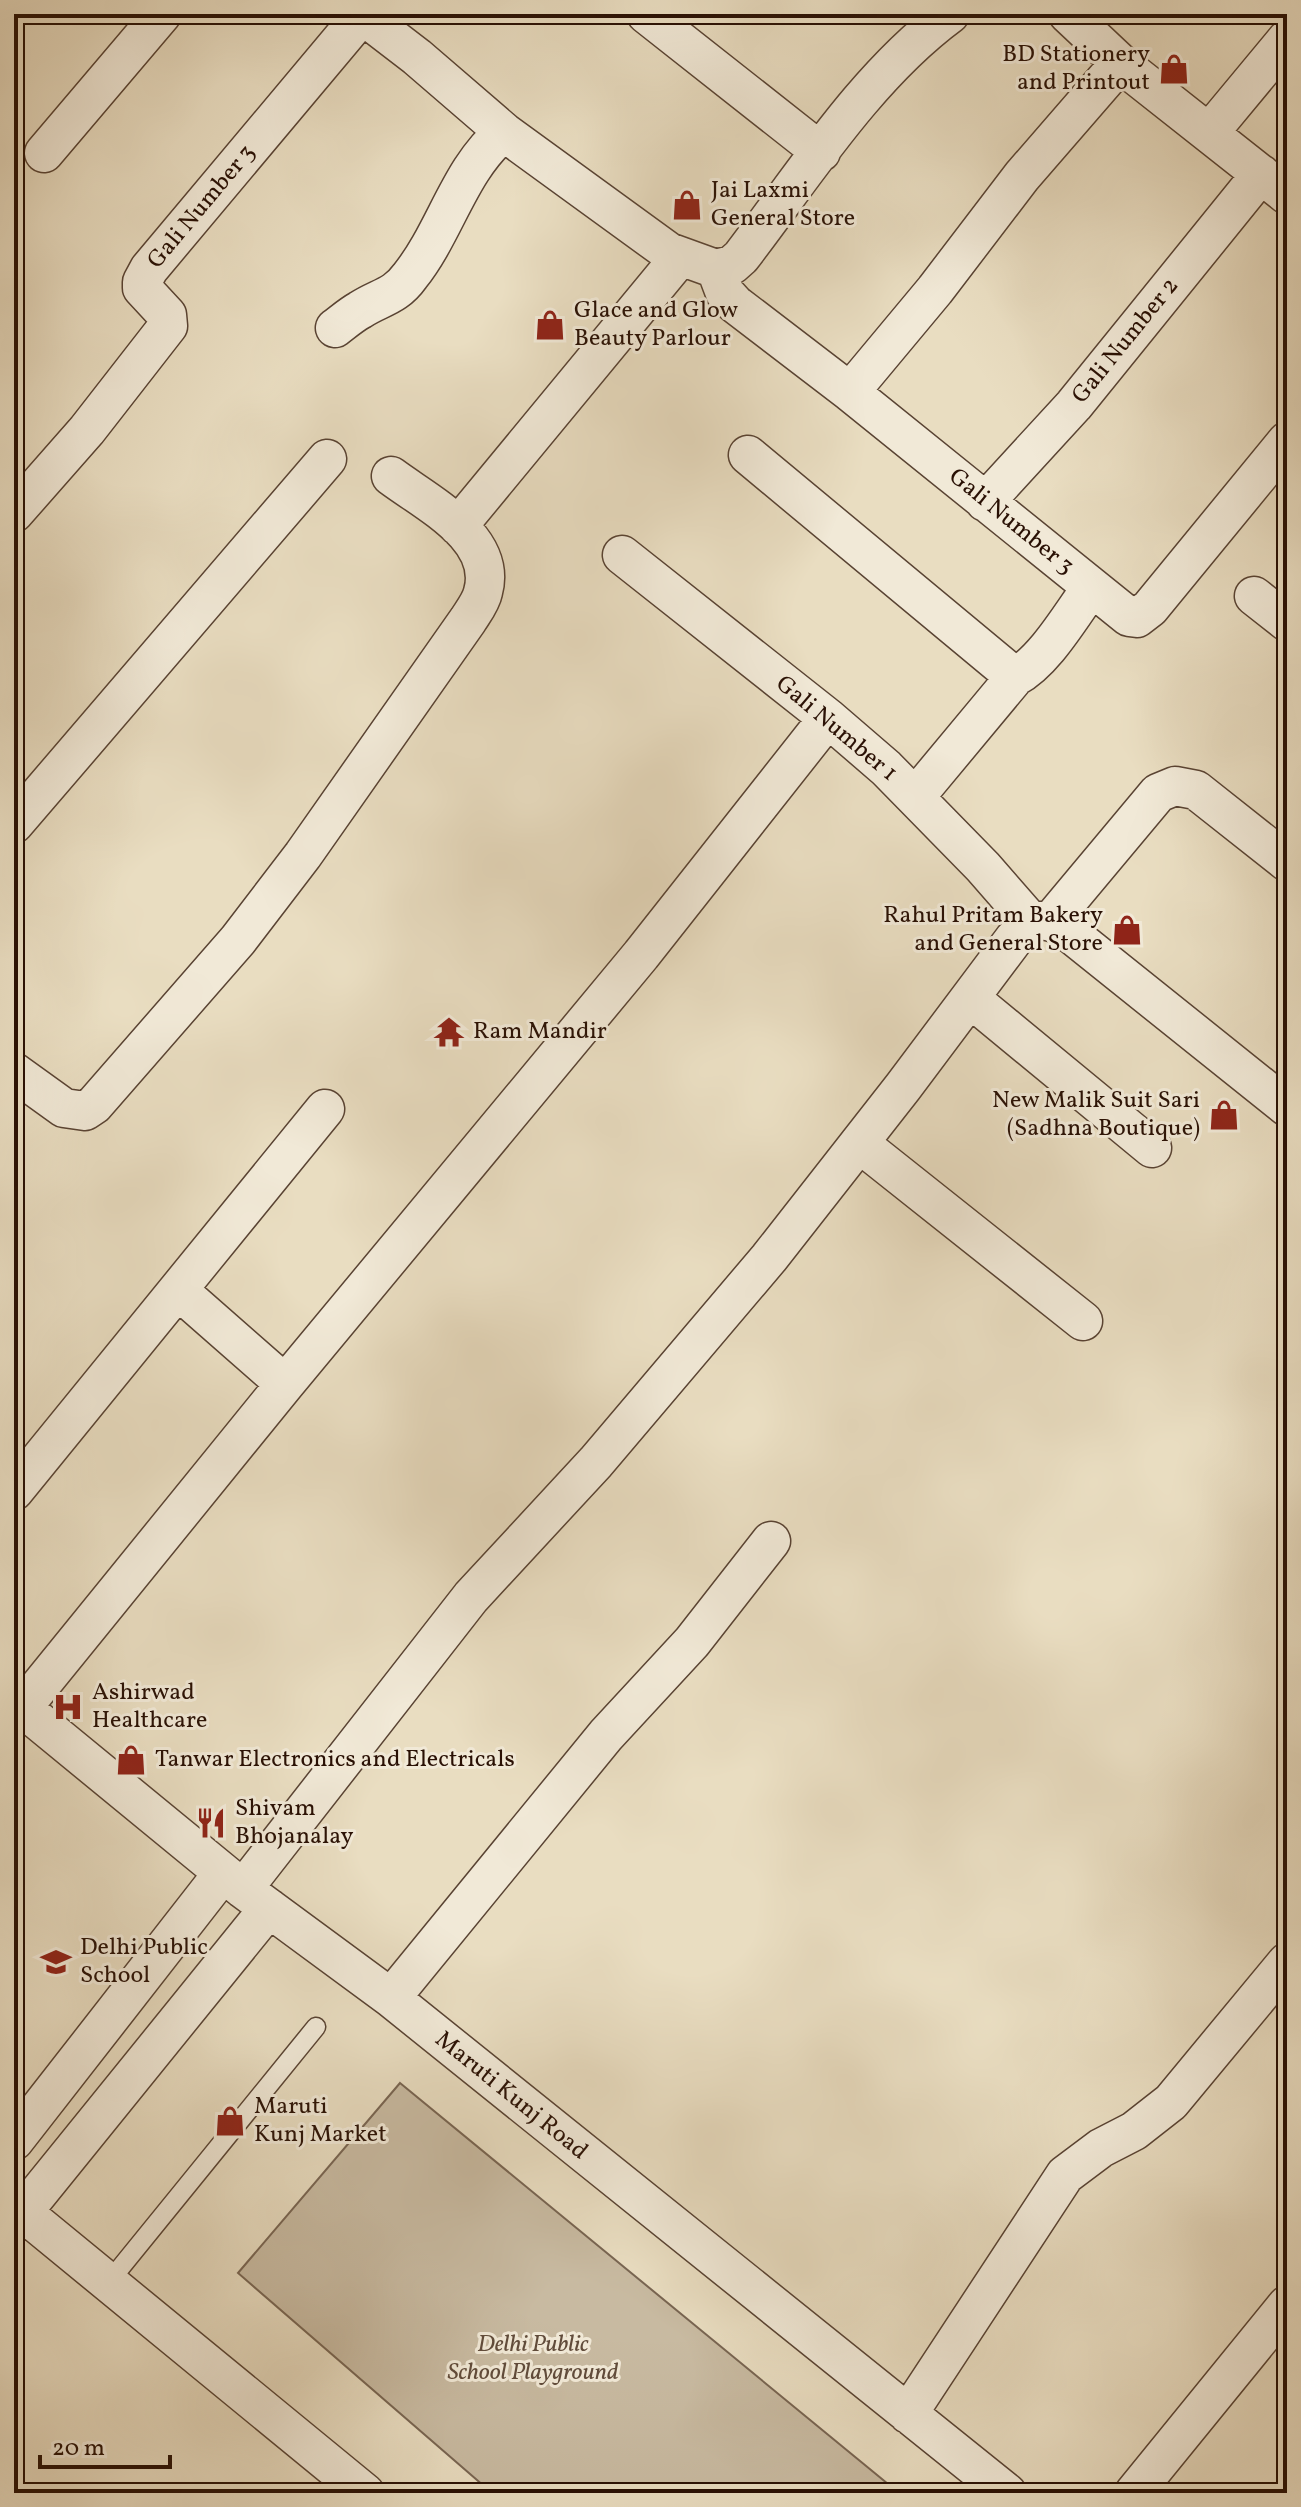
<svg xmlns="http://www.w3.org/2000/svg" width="1301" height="2507" font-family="Vollkorn,serif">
	<rect width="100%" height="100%" fill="#e9ddc1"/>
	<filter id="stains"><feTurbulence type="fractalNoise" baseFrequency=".0025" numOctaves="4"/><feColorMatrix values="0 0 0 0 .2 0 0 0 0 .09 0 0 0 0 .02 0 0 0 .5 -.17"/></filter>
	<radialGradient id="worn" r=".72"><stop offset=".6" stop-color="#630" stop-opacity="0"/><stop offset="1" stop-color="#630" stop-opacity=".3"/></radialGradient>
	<path fill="#c8baa1" stroke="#786552" stroke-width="2" d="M400 2083 899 2493H492L238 2273Z"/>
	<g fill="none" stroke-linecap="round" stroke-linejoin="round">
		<g stroke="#594333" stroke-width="21">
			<path id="lane" d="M108 2283 316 2027"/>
		</g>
		<g stroke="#594333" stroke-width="41">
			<path id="street" d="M361 14 417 57 504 132 669 252 716 269 732 265 741 257C804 175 866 76 950 14
				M646 14 821 152
				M1068 14 1120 63 1287 195
				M1209 133 1287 39
				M44 153 162 14
				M716 269 725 293 735 304 850 392 1129 617 1137 618 1150 608 1287 441
				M335 328C343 322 351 315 360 310 380 297 395 297 410 276 446 231 459 169 504 132
				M850 392 935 290 1022 176 1120 63
				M748 455 1015 677 916 796
				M985 502 1074 405 1261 174
				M14 513 87 430 168 326 167 315 142 288V282L149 269 362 15
				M458 526 680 257
				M622 555 828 718 886 768 983 867 1031 922
				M1254 596 1287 622
				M1015 677C1045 661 1071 615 1091 588
				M14 824 327 459
				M1051 921 1158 793 1175 786 1196 790 1287 862
				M970 998 1152 1148
				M14 1072 64 1108 85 1111 94 1105 238 940 303 855 468 620C473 612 481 602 483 592 498 538 427 503 391 476
				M859 1143 1083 1321
				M178 1290 285 1384
				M14 1491 325 1109
				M14 1701 243 1889 391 1998 1007 2493
				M22 1708 285 1384 641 955 828 718
				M243 1889 471 1597 596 1462 769 1258 903 1087 1014 939C1029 922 1040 915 1061 926L1287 1107
				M391 1998 606 1735 692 1642 771 1541
				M14 2141 223 1873
				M14 2205 365 2493
				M14 2223 269 1908
				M908 2414 1065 2175 1101 2148 1134 2131 1171 2102 1287 1962
				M1134 2493 1287 2305"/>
		</g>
		<use href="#lane" stroke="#f1e9d7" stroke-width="18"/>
		<use href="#street" stroke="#f1e9d7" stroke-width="38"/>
	</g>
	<defs>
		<g id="shop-bare" transform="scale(2.4)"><path d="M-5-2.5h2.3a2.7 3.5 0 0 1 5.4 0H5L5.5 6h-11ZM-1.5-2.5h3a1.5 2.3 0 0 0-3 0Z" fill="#8f2418" stroke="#f1e9d7" stroke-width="2.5" paint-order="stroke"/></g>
		<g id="temple-bare" transform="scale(2.4)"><path d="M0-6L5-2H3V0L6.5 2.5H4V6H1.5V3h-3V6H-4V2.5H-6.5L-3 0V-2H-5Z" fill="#8f2418" stroke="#f1e9d7" stroke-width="2.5" paint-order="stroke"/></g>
		<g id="hospital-bare" transform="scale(2.4)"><path d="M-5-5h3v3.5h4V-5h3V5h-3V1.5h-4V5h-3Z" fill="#8f2418" stroke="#f1e9d7" stroke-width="2.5" paint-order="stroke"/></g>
		<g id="restaurant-bare" transform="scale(2.4)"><path d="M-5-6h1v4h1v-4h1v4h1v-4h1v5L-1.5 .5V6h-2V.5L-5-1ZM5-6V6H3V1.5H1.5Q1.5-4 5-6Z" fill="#8f2418" stroke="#f1e9d7" stroke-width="2.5" paint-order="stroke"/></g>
		<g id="school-bare" transform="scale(2.4)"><path d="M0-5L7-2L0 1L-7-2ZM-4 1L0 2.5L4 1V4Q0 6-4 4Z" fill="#8f2418" stroke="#f1e9d7" stroke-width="2.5" paint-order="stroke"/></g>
	</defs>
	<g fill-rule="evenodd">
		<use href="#shop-bare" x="1174" y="69"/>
		<use href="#shop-bare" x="687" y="205"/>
		<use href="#shop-bare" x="550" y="325"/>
		<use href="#shop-bare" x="1127" y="930"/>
		<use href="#temple-bare" x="449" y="1032"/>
		<use href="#shop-bare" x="1224" y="1115"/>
		<use href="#hospital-bare" x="68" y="1707"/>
		<use href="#shop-bare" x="131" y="1760"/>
		<use href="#restaurant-bare" x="211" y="1823"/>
		<use href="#school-bare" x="56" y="1962"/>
		<use href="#shop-bare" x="230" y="2121"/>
	</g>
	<g text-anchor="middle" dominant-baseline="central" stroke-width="6" stroke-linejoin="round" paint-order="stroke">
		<g font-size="24" fill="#291004" stroke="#f1e9d7" text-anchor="start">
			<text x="1150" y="55" text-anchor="end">BD Stationery<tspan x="1150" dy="28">and Printout</tspan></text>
			<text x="711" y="191">Jai Laxmi<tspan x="711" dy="28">General Store</tspan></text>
			<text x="574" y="311">Glace and Glow<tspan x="574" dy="28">Beauty Parlour</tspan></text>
			<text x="1103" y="916" text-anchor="end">Rahul Pritam Bakery<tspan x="1103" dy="28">and General Store</tspan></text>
			<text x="473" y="1032">Ram Mandir</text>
			<text x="1200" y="1101" text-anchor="end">New Malik Suit Sari<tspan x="1200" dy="28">(Sadhna Boutique)</tspan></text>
			<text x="92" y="1693">Ashirwad<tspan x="92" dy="28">Healthcare</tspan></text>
			<text x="155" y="1760">Tanwar Electronics and Electricals</text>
			<text x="235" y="1809">Shivam<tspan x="235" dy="28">Bhojanalay</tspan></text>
			<text x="80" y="1948">Delhi Public<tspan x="80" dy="28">School</tspan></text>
			<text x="254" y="2107">Maruti<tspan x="254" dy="28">Kunj Market</tspan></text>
		</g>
		<g font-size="24" fill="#291004" stroke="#f1e9d7">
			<text transform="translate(202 207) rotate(-50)">Gali Number 3</text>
			<text transform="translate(1126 341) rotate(-51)">Gali Number 2</text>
			<text transform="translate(1011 522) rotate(39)">Gali Number 3</text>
			<text transform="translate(836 729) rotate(40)">Gali Number 1</text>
			<text transform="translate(511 2096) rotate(39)">Maruti Kunj Road</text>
		</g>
		<g font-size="24" font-style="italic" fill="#614c3b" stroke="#f1e9d7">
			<text x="533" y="2345">Delhi Public<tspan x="533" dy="28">School Playground</tspan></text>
		</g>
	</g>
	<rect width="1301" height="2507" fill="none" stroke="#e9ddc1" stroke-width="48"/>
	<rect x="16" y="16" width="1269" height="2475" fill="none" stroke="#291004" stroke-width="4"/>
	<rect x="24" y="24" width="1253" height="2459" fill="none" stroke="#291004" stroke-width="2"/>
	<path d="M40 2455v12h130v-12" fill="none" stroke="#291004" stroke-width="4"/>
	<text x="52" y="2455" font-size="24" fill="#291004" stroke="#f1e9d7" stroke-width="6" paint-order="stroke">20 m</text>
	<rect width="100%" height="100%" filter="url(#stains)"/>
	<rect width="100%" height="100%" fill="url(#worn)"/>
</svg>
